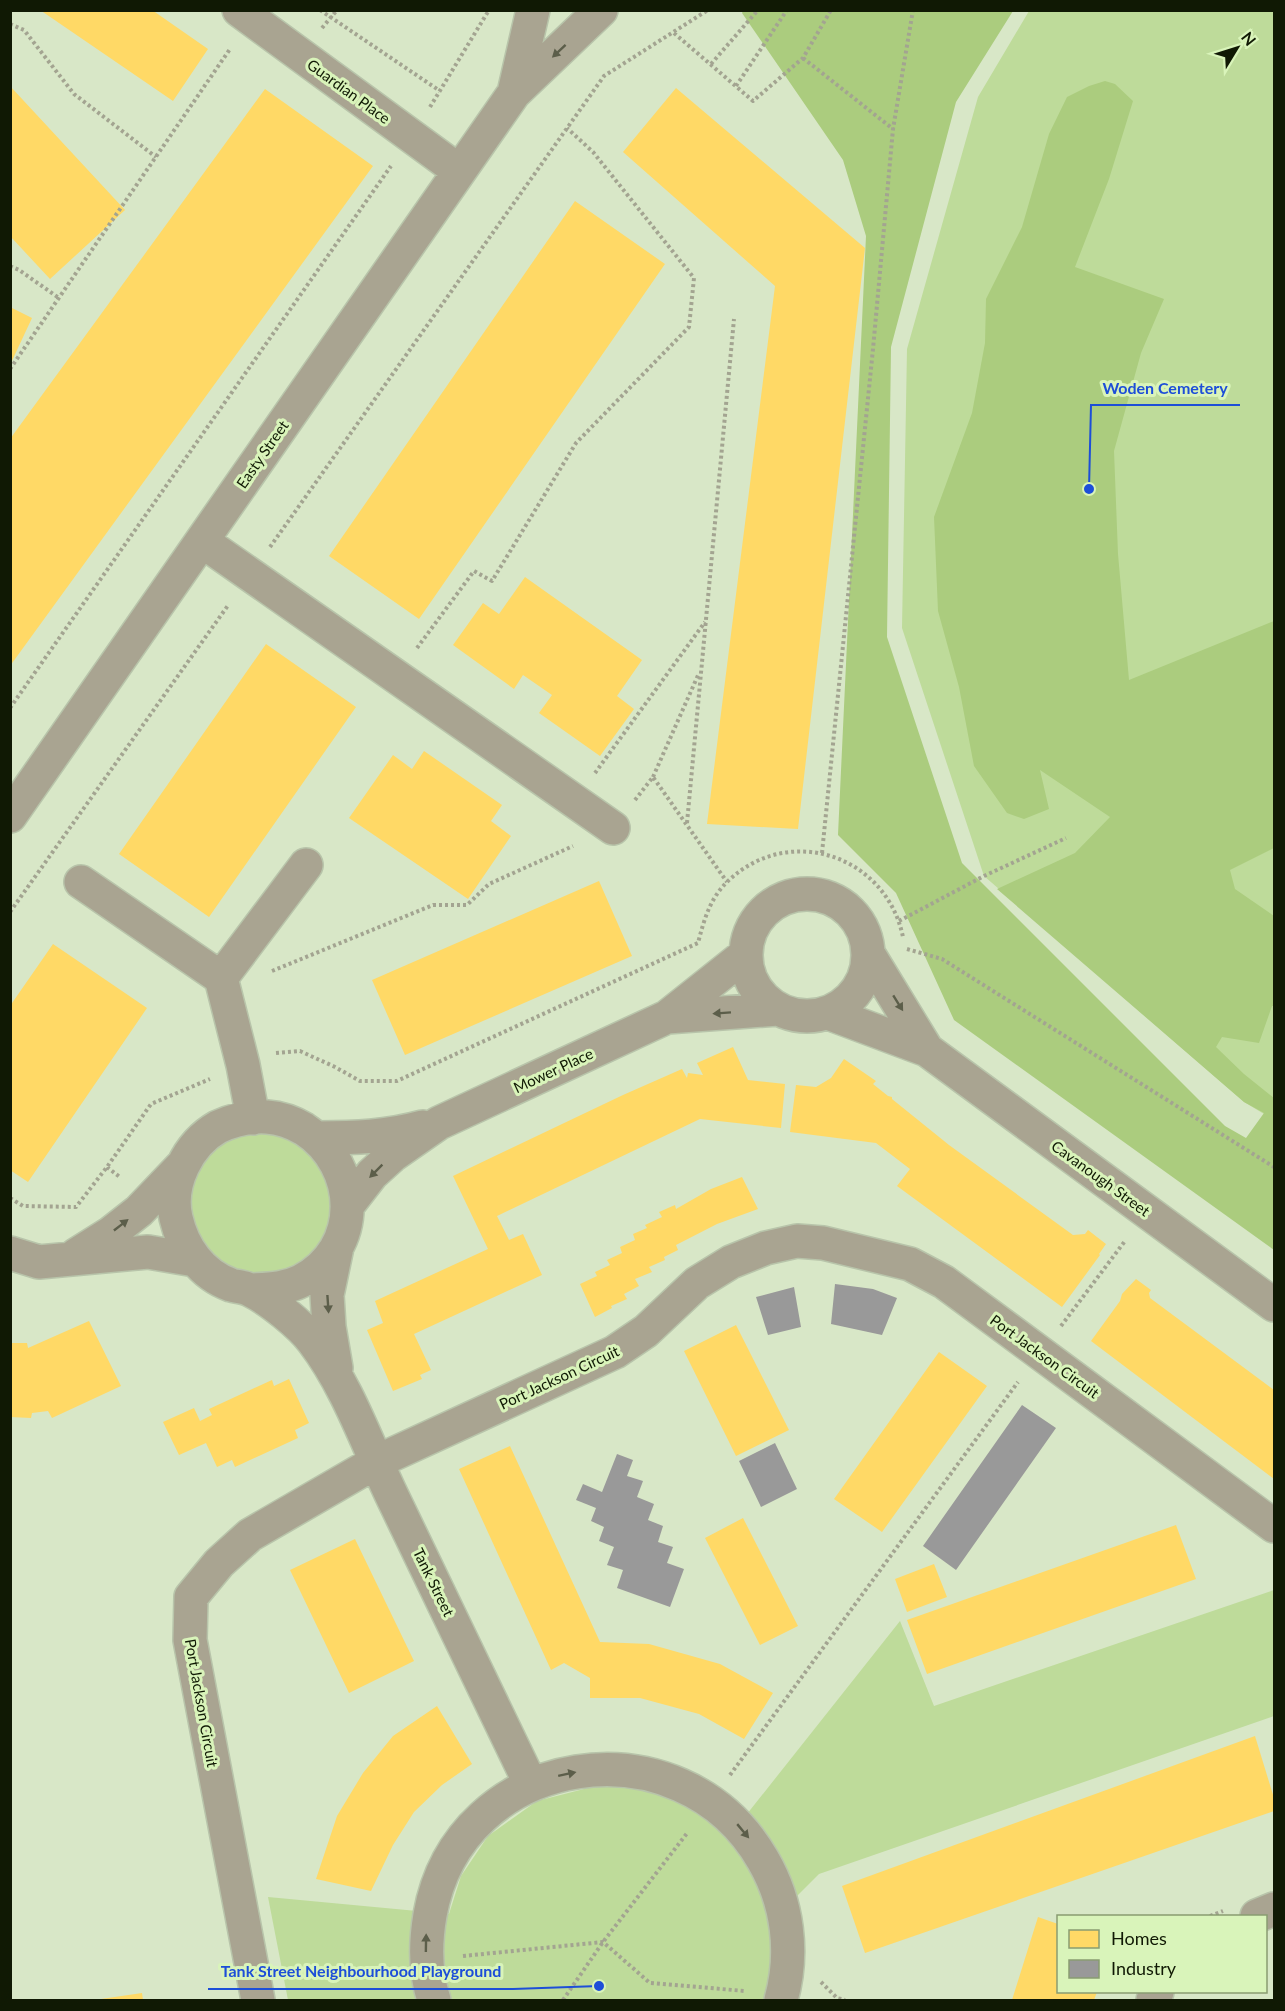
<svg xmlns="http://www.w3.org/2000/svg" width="1285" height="2011" font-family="Lato,sans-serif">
	<rect width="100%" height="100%" fill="#d8e7c7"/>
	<path fill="#bedb9a" d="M1029 11H1274V1120L1244 1102 984 876 902 628 907 349 978 97Z
		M265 1127 319 1150 342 1207 311 1269 229 1277 188 1232 192 1171 233 1133Z
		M1274 1590V1716L819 1874 778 1915 773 2000H288L268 1897 449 1914 461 1876 488 1836 537 1801 631 1777 679 1793 732 1833 900 1621 934 1706Z"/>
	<path fill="#abcc7e" d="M743 11H1013L956 102 891 347 887 637 962 863 1225 1126 1246 1138 1264 1113 1244 1102 997 889 1075 853 1110 817 1040 770 1049 809 1024 819 1007 813 974 766 959 687 938 611 934 517 972 413 985 343 986 299 1022 227 1049 134 1067 97 1089 86 1105 81 1115 84 1133 101 1109 179 1075 267 1164 299 1141 353 1114 451 1118 554 1129 680 1274 621V848L1230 870 1235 889 1274 916V1006H1272L1259 1043 1222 1037 1216 1047 1244 1074 1274 1098V1250L954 1020 896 893 838 835 866 236 843 160 742 13Z"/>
	<path fill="#ffd966" d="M40 10H152L208 49 173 101Z
		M10 86 125 210 50 279 10 236Z
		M676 88 865 248 798 829 707 824 775 286 623 152Z
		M265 89 373 166 10 666V439Z
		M575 201 665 264 419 619 329 556Z
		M10 307 32 318 10 365Z
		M525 577 642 660 617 696 634 709 600 756 539 713 552 695 523 675 514 689 453 645 483 603 499 614Z
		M266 644 356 707 209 917 119 854Z
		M424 751 502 805 491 821 511 836 468 899 349 818 393 755 412 769Z
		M599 881 632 956 405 1055 372 980Z
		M53 944 147 1008 28 1182 10 1170V1006Z
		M733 1047 748 1080 785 1084 781 1128 700 1119 497 1216 509 1240 523 1234 542 1275 414 1334 431 1370 420 1375 422 1379 393 1391 367 1330 383 1323 375 1301 488 1249 453 1176 623 1095 682 1069 687 1078 688 1073 703 1075 697 1063Z
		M844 1059 876 1081 873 1084 888 1096 892 1097V1099L949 1145 1073 1235 1085 1234 1088 1230 1106 1244 1099 1254 1100 1255 1062 1307 897 1186 910 1169 876 1143 790 1132 796 1085 816 1087 831 1078Z
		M742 1177 758 1209 717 1224 676 1245 678 1250 664 1257 665 1260 649 1267 652 1272 635 1279 639 1286 624 1294 627 1299 611 1306 612 1308 595 1317 580 1284 597 1276 595 1272 610 1265 607 1260 622 1253 620 1247 635 1240 633 1234 647 1228 645 1225 662 1217 659 1212 675 1205 676 1209 711 1189Z
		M1136 1279 1151 1290 1149 1293 1150 1298 1274 1390V1479L1091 1341 1120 1301 1122 1294Z
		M89 1321 121 1386 52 1418 48 1411 32 1413 31 1418 10 1417V1343H27L28 1348Z
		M736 1325 789 1430 736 1456 684 1351Z
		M939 1352 987 1386 882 1532 834 1499Z
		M289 1379 309 1423 295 1430 298 1438 235 1467 232 1460 217 1467 206 1443 179 1455 163 1422 194 1408 200 1421 212 1415 209 1409 272 1380 274 1386Z
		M510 1446 600 1642 649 1644 720 1664 773 1693 744 1739 699 1714 640 1698H590V1678L564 1663 551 1670 459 1469Z
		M743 1518 798 1626 760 1645 705 1538Z
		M1176 1525 1196 1579 927 1674 907 1620Z
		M355 1539 414 1661 349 1693 290 1570Z
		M934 1564 947 1597 907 1612 895 1579Z
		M437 1706 472 1764 442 1785 414 1812 393 1845 371 1891 316 1879 337 1816 363 1773 393 1736Z
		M1255 1736 1274 1798V1811L865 1953 842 1886Z
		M1038 1917 1058 1924V1992H1097L1094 2000H1012Z
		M142 1993 143 2000H101V1999Z"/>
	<path fill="#999" d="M835 1284 873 1289 897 1298 882 1335 831 1324Z
		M794 1287 801 1327 768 1335 756 1297Z
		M1022 1405 1056 1428 956 1570 923 1546Z
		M775 1443 797 1489 761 1507 739 1461Z
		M617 1454 633 1460 627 1476 643 1481 637 1497 654 1504 648 1520 663 1526 658 1542 673 1547 667 1563 684 1569 670 1607 617 1588 623 1570 607 1565 614 1547 599 1541 604 1527 591 1521 596 1508 576 1500 583 1484 602 1492Z"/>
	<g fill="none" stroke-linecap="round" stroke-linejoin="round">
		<g stroke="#b8c4aa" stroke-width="36">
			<path id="minor" d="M239 10 459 171
				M514 93 533 10
				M202 541 613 828
				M10 816 514 93 601 10
				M81 882 221 978
				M746 955a61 61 0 1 1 122 0a61 61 0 1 1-122 0Z
				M869 955 927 1050
				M828 1013 927 1050 1274 1305
				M667 1017 778 1009
				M253 1118 243 1065 221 978 306 865
				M318 1138C355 1138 386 1137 423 1127
				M348 1205 372 1174 393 1155 439 1123 667 1017 745 955
				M10 1253 39 1262 148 1252 195 1260
				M76 1255 111 1233 139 1211 183 1165
				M251 1290C268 1289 285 1289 301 1281 363 1249 361 1166 304 1129 294 1123 280 1118 267 1117 251 1116 233 1120 218 1127 188 1144 168 1184 176 1218 183 1248 201 1274 231 1285 238 1287 246 1287 252 1291 270 1300 301 1325 313 1341 348 1387 367 1444 392 1496 438 1592 485 1689 531 1785
				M336 1368 329 1327 327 1295 337 1247
				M1257 1916 1274 1909
				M258 2000 190 1640 191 1597 219 1563 250 1535 376 1462 615 1352 646 1331 697 1283 731 1262 766 1248 797 1241 823 1243 910 1264 944 1282 1274 1526
				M434 2000C425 1973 425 1944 430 1915 459 1750 681 1717 763 1860 788 1903 794 1953 781 2000
				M1153 2000 1157 1992"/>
		</g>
		<path stroke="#a3a491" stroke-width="4" stroke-dasharray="3 3" stroke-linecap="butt" d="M320 10 440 91
			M10 24 24 30 74 94 156 157
			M322 28 337 10
			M674 33 753 101 803 58 831 10
			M803 58 893 129
			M711 64 758 10
			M736 86 787 10
			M430 107 489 10
			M10 266 19 270 59 298
			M10 369 230 49
			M270 547 604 76 708 10
			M417 648 474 571 492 581 576 443 689 327 694 278 593 152 567 128
			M10 708 391 166
			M595 773 705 622
			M653 777 699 673
			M635 800 653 777 727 882
			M687 823 734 319
			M822 853 873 349 893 129 913 10
			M10 912 229 604
			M899 921 984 876 1066 838
			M907 949 942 959 1274 1167
			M272 971 433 905H467L489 884 573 846
			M276 1053 300 1051 335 1067 360 1081H397L698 943C704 920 710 898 728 881 789 823 886 855 903 937
			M107 1167 121 1178
			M10 1198 23 1206 76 1207 107 1167 151 1104 210 1079
			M1061 1326 1125 1241
			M730 1775 1018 1382
			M1210 1916 1223 1911
			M463 1956 603 1942 650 1983 745 1991
			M821 1982 837 1998 845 2000
			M563 2000 603 1942 688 1832"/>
		<use href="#minor" stroke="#a9a491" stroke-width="33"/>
	</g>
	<defs><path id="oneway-solid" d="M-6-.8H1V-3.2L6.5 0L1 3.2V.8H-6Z" transform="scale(1.5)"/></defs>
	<g fill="#5c5e4a">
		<use href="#oneway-solid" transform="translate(559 51) rotate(137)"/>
		<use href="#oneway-solid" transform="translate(898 1003) rotate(58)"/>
		<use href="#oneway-solid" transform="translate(722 1013) rotate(176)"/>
		<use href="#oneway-solid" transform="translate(376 1171) rotate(135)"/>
		<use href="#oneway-solid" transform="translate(121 1225) rotate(-38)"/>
		<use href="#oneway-solid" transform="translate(328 1304) rotate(86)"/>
		<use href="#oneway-solid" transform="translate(567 1774) rotate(-12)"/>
		<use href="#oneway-solid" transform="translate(743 1831) rotate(50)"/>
		<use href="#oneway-solid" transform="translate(426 1943) rotate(-89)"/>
	</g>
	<g text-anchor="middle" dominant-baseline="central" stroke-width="6" stroke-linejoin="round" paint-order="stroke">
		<g font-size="15" fill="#101904" stroke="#d9f4ba">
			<text transform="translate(349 91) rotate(36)">Guardian Place</text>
			<text transform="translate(262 454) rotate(-55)">Easty Street</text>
			<text transform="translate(553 1070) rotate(-25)">Mower Place</text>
			<text transform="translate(1101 1178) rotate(36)">Cavanough Street</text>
			<text transform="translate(1045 1356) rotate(36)">Port Jackson Circuit</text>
			<text transform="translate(559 1377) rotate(-25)">Port Jackson Circuit</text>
			<text transform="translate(434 1582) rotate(64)">Tank Street</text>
			<text transform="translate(202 1703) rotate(80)">Port Jackson Circuit</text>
		</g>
	</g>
	<path fill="none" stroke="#1d4ed8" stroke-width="2" d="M1089 489L1091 405H1240M599 1986L513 1989H208"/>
	<g fill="#1d4ed8" stroke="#d9f4ba" stroke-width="2">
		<circle cx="1089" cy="489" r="6"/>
		<circle cx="599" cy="1986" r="6"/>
	</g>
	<g font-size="16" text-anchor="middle" font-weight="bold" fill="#1d4ed8" stroke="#d9f4ba" stroke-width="6" stroke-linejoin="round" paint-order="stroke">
		<text x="1165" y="394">Woden Cemetery</text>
		<text x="361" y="1977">Tank Street Neighbourhood Playground</text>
	</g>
	<rect width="1285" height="2011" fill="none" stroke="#101904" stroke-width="24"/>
	<rect x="1057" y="1915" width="210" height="78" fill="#d9f4ba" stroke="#899c71" stroke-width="1.5"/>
	<rect x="1069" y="1930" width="30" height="18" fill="#ffd966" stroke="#899c71" stroke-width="1.5"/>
	<text x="1111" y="1945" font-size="18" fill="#101904">Homes</text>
	<rect x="1069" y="1960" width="30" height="18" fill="#999999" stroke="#899c71" stroke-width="1.5"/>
	<text x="1111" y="1975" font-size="18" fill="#101904">Industry</text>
	<g transform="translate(1237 48) rotate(52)" stroke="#d9f4ba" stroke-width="4.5" paint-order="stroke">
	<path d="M0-4.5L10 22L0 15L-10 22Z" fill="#101904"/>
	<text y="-9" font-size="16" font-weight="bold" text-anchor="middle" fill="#101904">N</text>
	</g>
</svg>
